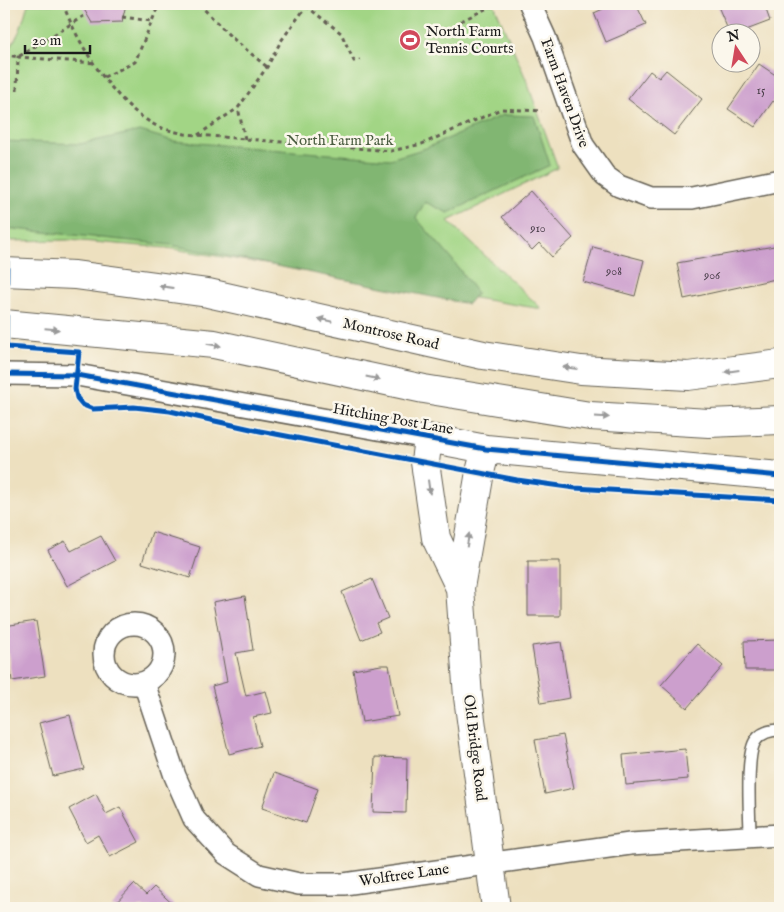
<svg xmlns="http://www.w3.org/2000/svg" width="784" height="912" font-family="'IM FELL English',serif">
	<rect width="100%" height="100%" fill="#fbf7ec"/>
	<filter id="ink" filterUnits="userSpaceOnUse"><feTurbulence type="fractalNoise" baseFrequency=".02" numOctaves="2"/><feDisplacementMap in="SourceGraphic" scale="10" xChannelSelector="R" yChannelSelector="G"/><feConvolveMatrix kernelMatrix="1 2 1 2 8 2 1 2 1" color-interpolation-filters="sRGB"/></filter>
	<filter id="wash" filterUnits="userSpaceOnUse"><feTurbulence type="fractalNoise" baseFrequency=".0096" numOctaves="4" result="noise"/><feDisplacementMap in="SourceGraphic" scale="20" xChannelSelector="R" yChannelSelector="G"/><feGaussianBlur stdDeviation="1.12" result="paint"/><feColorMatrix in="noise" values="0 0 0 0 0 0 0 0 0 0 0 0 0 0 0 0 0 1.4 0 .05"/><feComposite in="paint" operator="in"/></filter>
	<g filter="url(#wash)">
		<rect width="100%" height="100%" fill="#ede0bf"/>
		<path fill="#a2d585" stroke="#5f7850" d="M28 4H494L526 79 558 168 448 221 542 309 167 248 69 240 4 241V60L20 30Z"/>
		<path fill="#81b672" stroke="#4e6947" d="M503 115 534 116 550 165 448 213 425 202 416 218 451 258 477 293 468 304 171 245 4 228V141L80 144 140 131 173 141 390 159 426 148Z"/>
		<g id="blocks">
			<path fill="#cc9fcd" d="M81 4H126L122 22 92 23Z
				M600 4H636L646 25 606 42 594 13 603 9Z
				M717 4H764L770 21 741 32H729Z
				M759 64 780 78V106L773 101 755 127 728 109Z
				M666 70 702 99 674 135 628 99 650 71 659 78Z
				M531 191 573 238 552 257 539 243 532 250 502 217Z
				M780 245V278L684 299 677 263Z
				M593 247 644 260 635 296 583 282Z
				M152 532 200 547 190 578 142 563Z
				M101 536 115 561 67 586 48 550 65 541 71 551Z
				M528 561H560V616H528Z
				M372 579 388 618 376 623 380 632 361 640 342 592Z
				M245 596 253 650 236 653 246 696 266 691 272 713 253 717 260 746 229 754 212 686 227 682 213 602Z
				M36 621 45 676 12 681 4 626Z
				M780 640V670H745L744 641Z
				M561 642 570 698 541 703 532 646Z
				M697 644 723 666 687 708 661 685Z
				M381 665H389L398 716 362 722 353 670Z
				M70 715 84 769 53 776 39 723Z
				M563 735 574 788 545 794 535 740Z
				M685 749 688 779 626 785 623 755Z
				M375 757 407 758 406 813 373 812Z
				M274 773 318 789 306 823 262 808Z
				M96 794 106 814 120 807 139 842 110 857 98 835 86 842 69 809Z
				M134 884 146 895 154 887 177 908H111Z"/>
		</g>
	</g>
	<g filter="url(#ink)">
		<use href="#blocks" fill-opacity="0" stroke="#656155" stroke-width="1"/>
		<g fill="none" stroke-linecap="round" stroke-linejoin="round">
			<g stroke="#656155" stroke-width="14">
				<path id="service" d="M750 835C750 816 745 753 756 740 762 732 771 730 780 730"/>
			</g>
			<g stroke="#656155" stroke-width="24">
				<path id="minor" d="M530 4 545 37 583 145 605 176 619 186 651 198H692L780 180
					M4 374 77 375 428 438
					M104 654a30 30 0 1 1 60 0a30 30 0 1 1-60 0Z
					M144 683 175 776 194 819 226 854 259 875 299 884H344L630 844 780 835"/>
			</g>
			<g stroke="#656155" stroke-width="30">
				<path id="tertiary" d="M486 449 480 472 460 588 468 697 496 908
					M460 588 436 538 425 462 428 438 486 449 780 476"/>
			</g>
			<g stroke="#656155" stroke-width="30">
				<path id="primary" d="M4 272 75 275 208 293 483 355 581 370 688 376 780 364
					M4 324 214 344 424 389 590 416 709 423 780 420"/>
			</g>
			<path stroke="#656155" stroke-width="3" stroke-dasharray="4 4" stroke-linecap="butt" d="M63 4C78 45 117 108 159 127 167 130 177 132 185 134L391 151 422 144 501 109 542 111
				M199 4 230 36 267 67
				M306 6 341 33 354 61 360 60
				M122 17 152 21
				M461 21 496 4
				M4 54 18 57 87 14
				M104 77 135 62 157 9 190 4
				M17 90 18 57 95 63
				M198 135 238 108
				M245 139 238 108 267 67 281 41 308 4"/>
			<use href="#service" stroke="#fff" stroke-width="11"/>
			<use href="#minor" stroke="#fff" stroke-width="21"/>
			<use href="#tertiary" stroke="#fff" stroke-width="28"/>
			<use href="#primary" stroke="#fff" stroke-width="28"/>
			<g stroke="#fbf7ec" stroke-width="8">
				<path id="cycleway" d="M4 241H7L6 347 79 352 75 389 77 398 83 405 93 409 134 407 170 411 260 431 517 480 575 488 780 500
					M4 374 77 375 486 449 780 476"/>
			</g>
			<use href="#cycleway" stroke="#0057b8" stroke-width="5"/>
		</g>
		<defs><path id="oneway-solid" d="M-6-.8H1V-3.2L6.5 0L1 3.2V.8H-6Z" transform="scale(1.25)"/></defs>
		<g fill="#999">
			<use href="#oneway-solid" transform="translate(166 287) rotate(-172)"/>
			<use href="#oneway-solid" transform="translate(325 320) rotate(-167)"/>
			<use href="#oneway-solid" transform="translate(52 329) rotate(5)"/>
			<use href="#oneway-solid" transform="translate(214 345) rotate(9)"/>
			<use href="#oneway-solid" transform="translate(570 368) rotate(-172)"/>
			<use href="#oneway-solid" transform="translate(732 371) rotate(172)"/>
			<use href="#oneway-solid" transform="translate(373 378) rotate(12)"/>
			<use href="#oneway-solid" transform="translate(602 417) rotate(3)"/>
			<use href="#oneway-solid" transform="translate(429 487) rotate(82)"/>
			<use href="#oneway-solid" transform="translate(468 540) rotate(-80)"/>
		</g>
	</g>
	<defs>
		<g id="stadium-disc" transform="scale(1.125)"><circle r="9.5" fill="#d1495b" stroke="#fbf7ec"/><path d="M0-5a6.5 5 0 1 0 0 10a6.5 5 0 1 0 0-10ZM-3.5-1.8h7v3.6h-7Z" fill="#fff"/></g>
	</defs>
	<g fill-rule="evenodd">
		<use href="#stadium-disc" x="410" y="40"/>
	</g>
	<g text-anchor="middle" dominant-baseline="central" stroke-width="5" stroke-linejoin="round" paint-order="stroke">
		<g font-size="12" fill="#483d48">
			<text x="761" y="90">15</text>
			<text x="538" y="228">910</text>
			<text x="614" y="271">908</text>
			<text x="712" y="275">906</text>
		</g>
		<g font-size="15" fill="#1c1c1c" stroke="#fbf7ec" text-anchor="start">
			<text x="426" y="31">North Farm<tspan x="426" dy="17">Tennis Courts</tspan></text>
		</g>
		<g font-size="15" fill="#1c1c1c" stroke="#fbf7ec">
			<text transform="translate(565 93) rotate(70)">Farm Haven Drive</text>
			<text transform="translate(391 334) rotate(13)">Montrose Road</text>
			<text transform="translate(393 419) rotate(10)">Hitching Post Lane</text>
			<text transform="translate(475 748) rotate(83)">Old Bridge Road</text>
			<text transform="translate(404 875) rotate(-8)">Wolftree Lane</text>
		</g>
		<g font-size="15" fill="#4b5d41" stroke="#fbf7ec">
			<text x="340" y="140">North Farm Park</text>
		</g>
	</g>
	<rect width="784" height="912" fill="none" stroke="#fbf7ec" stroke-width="20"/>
	<g transform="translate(736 48) rotate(348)"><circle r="24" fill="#fbf7ec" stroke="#a29f99"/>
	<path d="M0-4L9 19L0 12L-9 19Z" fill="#d1495b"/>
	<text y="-8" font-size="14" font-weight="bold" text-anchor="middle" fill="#1c1c1c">N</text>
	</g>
	<path d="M25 45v8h65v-8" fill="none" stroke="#1c1c1c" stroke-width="2.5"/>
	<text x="32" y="45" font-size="15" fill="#1c1c1c" stroke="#fbf7ec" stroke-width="4" paint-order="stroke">20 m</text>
</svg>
